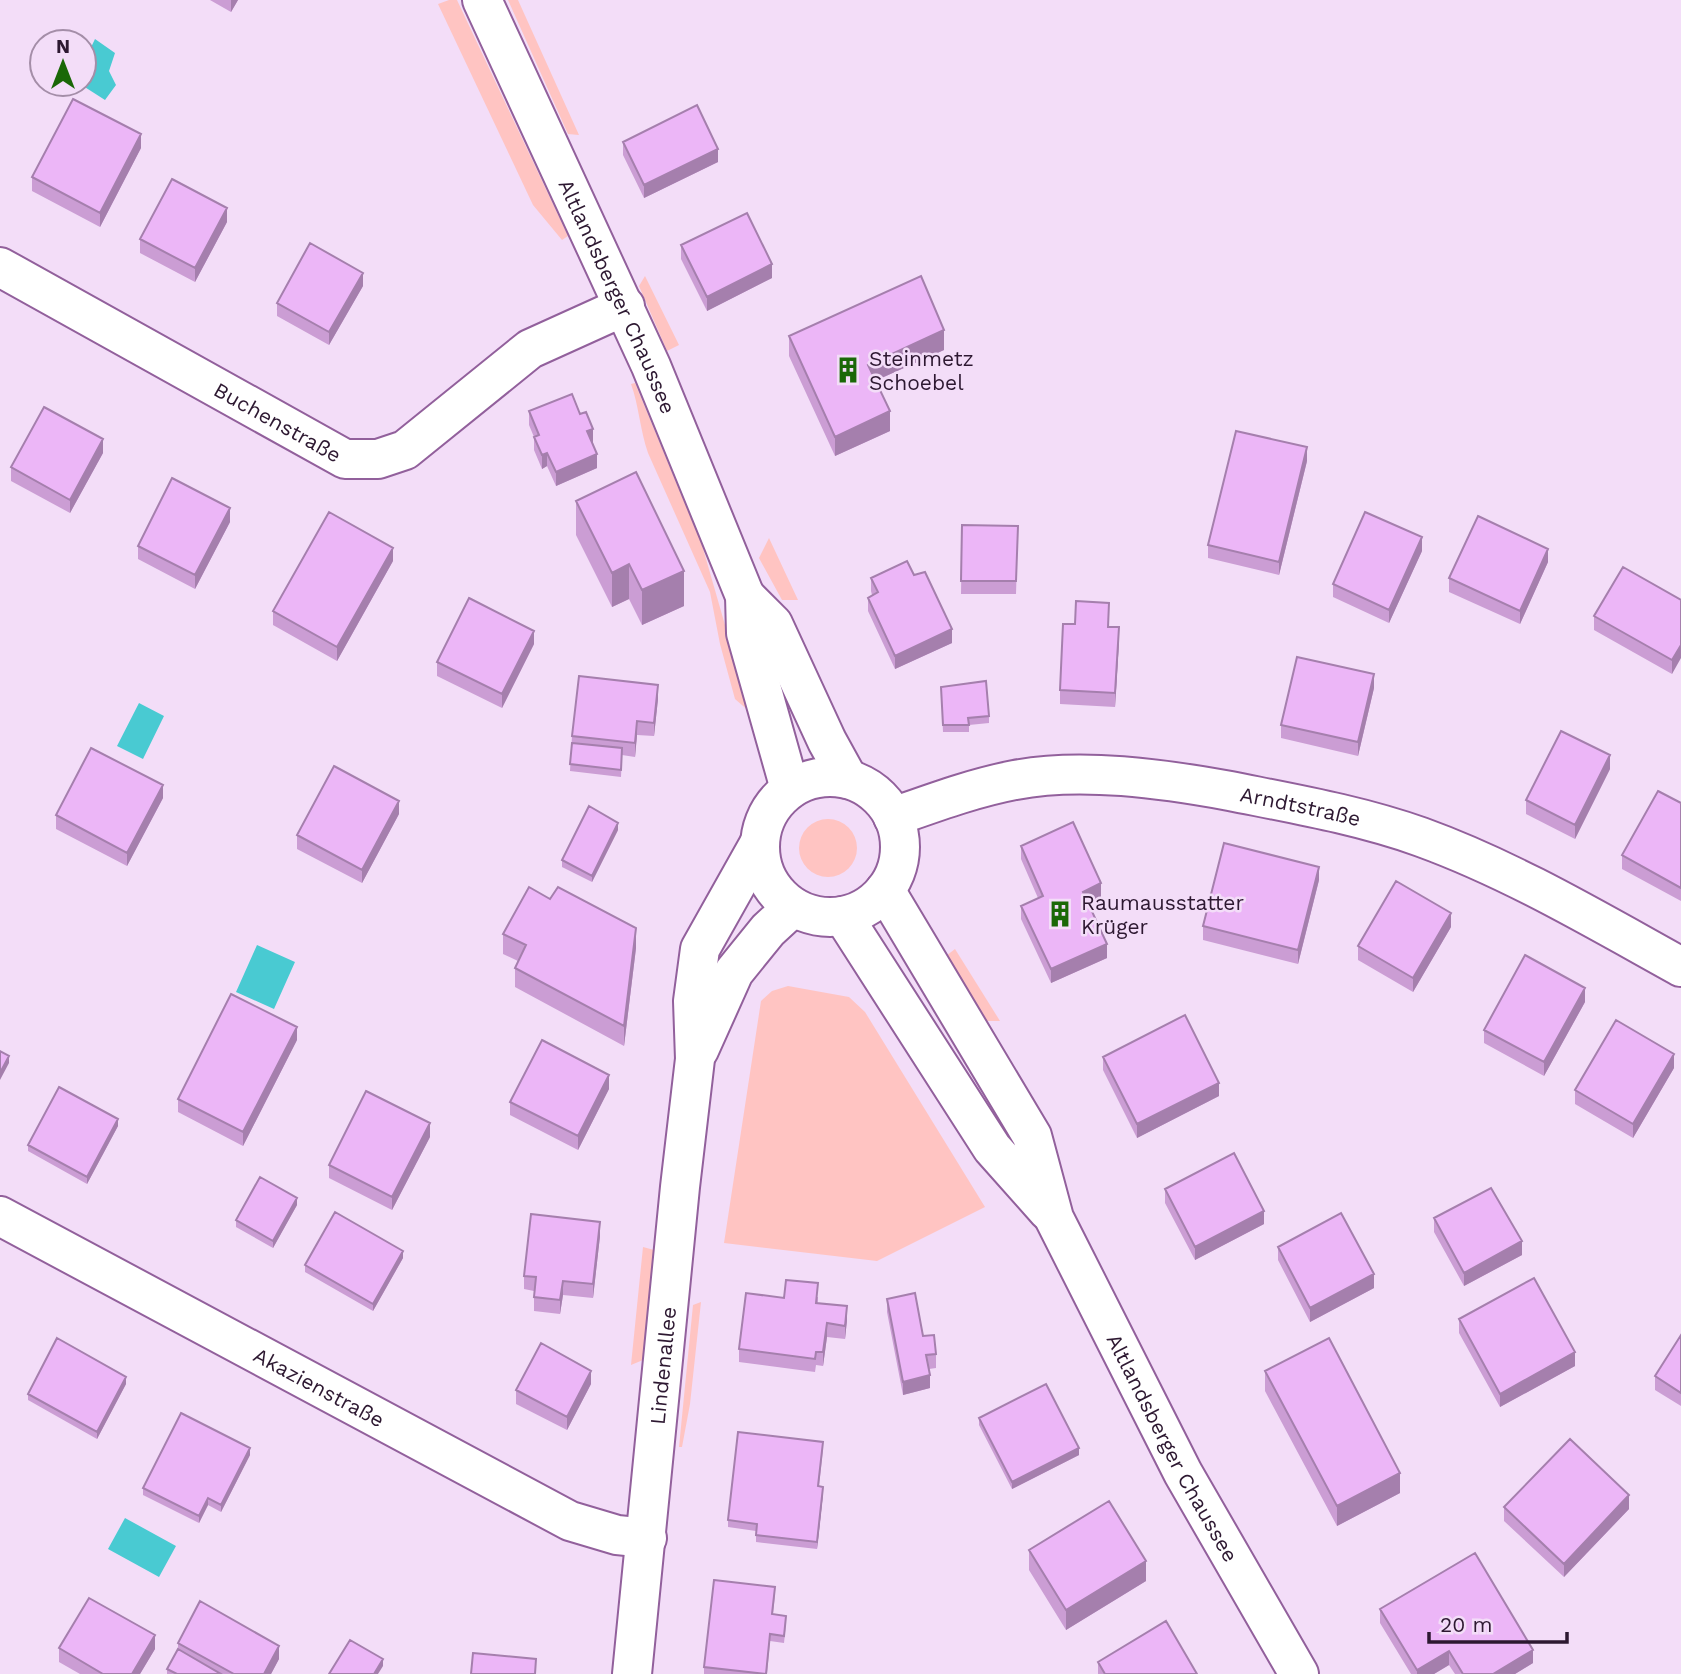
<svg xmlns="http://www.w3.org/2000/svg" width="1681" height="1674" font-family="'Work Sans',sans-serif">
	<rect width="100%" height="100%" fill="#f3ddf8"/>
	<path fill="#ffc4c2" d="M449 0H457L568 236 562 240 533 205 438 4Z
		M508 0H518L579 135 568 134Z
		M645 276 679 345 667 351 639 286Z
		M635 383 702 545 750 712 735 699 720 644 710 592 648 453C640 430 639 406 631 384Z
		M769 538 798 600H782L759 558Z
		M799 848a29 29 0 1 1 58 0a29 29 0 1 1-58 0Z
		M955 949 1000 1021H982L942 959Z
		M788 986 849 997 865 1012 985 1207 877 1261 724 1243 761 1001 772 991Z
		M643 1247 654 1250 643 1360 631 1365Z
		M701 1302 690 1404 682 1447H679L693 1305Z"/>
	<path fill="#49cad2" d="M95 39 115 53 109 71 116 85 105 100 80 84H84V62Z
		M139 703 164 716 143 759 117 746Z
		M257 945 295 962 274 1009 236 992Z
		M125 1518 176 1546 159 1577 108 1549Z"/>
	<g fill="none" stroke-linecap="round" stroke-linejoin="round">
		<g stroke="#92609c" stroke-width="42">
			<g id="minor">
				<path id="s1" d="M0 267 345 459H378L405 450 530 349 625 306"/>
				<path id="s2" d="M893 817C933 803 973 788 1015 780 1081 767 1164 779 1230 791 1295 804 1359 815 1421 837 1512 870 1596 920 1681 967"/>
				<path d="M699 1050 734 972 768 930 793 907"/>
				<path id="s3" d="M0 1216 570 1521 617 1535 647 1538"/>
				<path id="s4" d="M632 1674 680 1187 695 1059 693 1001 700 949 759 844"/>
			</g>
		</g>
		<g stroke="#92609c" stroke-width="42">
			<g id="major">
				<path id="s5" d="M482 0 651 366 745 596 746 633 790 789"/>
				<path d="M745 596 773 624 827 741 848 779"/>
				<circle cx="830" cy="847" r="70"/>
				<path id="s6" d="M885 890 1032 1136 1054 1218 1183 1473 1299 1674"/>
				<path d="M843 916 992 1148 1048 1211"/>
			</g>
		</g>
		<use href="#minor" stroke="#fff" stroke-width="38"/>
		<use href="#major" stroke="#fff" stroke-width="38"/>
	</g>
	<path fill="#cb9dd4" d="M210 0H238L231 12Z
		M623 142 718 162 644 198 623 155Z
		M141 148 100 227 32 191V177Z
		M227 222 195 282 140 253V239Z
		M681 245 772 278 707 311 681 259Z
		M363 286 329 345 277 316V303Z
		M789 336 944 350 875 381 890 431 835 456 789 356Z
		M529 411 593 443 597 468 556 486 547 466 542 469 534 450V437L529 425Z
		M103 453 70 513 11 481V467Z
		M1307 461 1279 575 1208 558V545Z
		M576 501 684 606 642 625 629 599 612 607 576 535Z
		M230 522 195 589 138 559V546Z
		M962 525 1018 526 1016 594H961Z
		M1422 551 1389 623 1333 597V584Z
		M393 561 337 661 273 625V611Z
		M1548 562 1520 624 1449 592V578Z
		M914 575 952 643 895 669 868 611V598L872 595 871 591V578Z
		M1681 600 1672 674 1594 630V616Z
		M1109 627 1119 641 1115 707 1060 704V690Z
		M534 644 502 708 437 676V662Z
		M941 687 989 716V723L969 725V732H943Z
		M1374 688 1358 756 1281 738V725Z
		M658 699 654 736 637 735 635 757 622 755 621 777 570 771 572 736Z
		M1610 769 1575 839 1526 814V800Z
		M163 798 127 866 56 829V815Z
		M1681 803V901L1622 869V855Z
		M399 814 362 883 297 849V835Z
		M618 830 592 882 562 867V860Z
		M1021 846 1101 897 1088 903 1107 958 1051 983 1021 919V906L1038 898 1021 859Z
		M1319 880 1298 964 1203 940V926Z
		M550 899 636 948 624 1046 515 987V968L518 961 503 954V934Z
		M1451 927 1413 992 1358 960V946Z
		M1585 1002 1544 1076 1484 1043V1030Z
		M297 1040 243 1146 178 1112V1099Z
		M1103 1057 1219 1096 1137 1138 1103 1070Z
		M1674 1068 1633 1138 1575 1104V1090Z
		M609 1089 578 1150 510 1115V1102Z
		M118 1126 87 1184 28 1151V1145Z
		M430 1137 392 1210 329 1178V1165Z
		M1165 1189 1264 1224 1195 1260 1165 1203Z
		M297 1205 273 1248 236 1227V1220Z
		M1434 1218 1522 1255 1464 1286 1434 1232Z
		M600 1236 593 1298 563 1295 560 1314 534 1311V1291L524 1289V1276Z
		M1278 1247 1374 1288 1310 1322 1278 1260Z
		M403 1258 373 1311 305 1272V1265Z
		M818 1297V1303L847 1320 845 1339 827 1337 823 1366 816 1365 815 1372 739 1362V1349L784 1298Z
		M887 1299 923 1336 936 1354V1368L929 1369 930 1388 903 1395 887 1312Z
		M1459 1319 1575 1366 1500 1407 1459 1333Z
		M1681 1335V1406L1655 1390V1376Z
		M1265 1371 1400 1493 1337 1526 1265 1391Z
		M126 1384 97 1439 28 1400V1394Z
		M591 1384 567 1430 516 1404V1390Z
		M979 1418 1079 1455 1012 1489 979 1425Z
		M823 1449 819 1486 823 1494 817 1549 756 1542V1531L728 1527V1520Z
		M250 1455 221 1512 208 1505 199 1523 143 1495V1488Z
		M1504 1507 1629 1509 1564 1577 1504 1521Z
		M1029 1550 1146 1581 1066 1630 1029 1570Z
		M775 1594 773 1614 786 1623 784 1643 770 1641 767 1674H704V1667Z
		M1380 1609 1533 1663 1515 1674H1455L1449 1665 1434 1674H1411L1380 1623Z
		M178 1643 279 1659 271 1674H167V1669L178 1649Z
		M59 1648 155 1649 140 1674H80L59 1662Z
		M1098 1662 1197 1674H1098Z"/>
	<path fill="#a57fad" d="M231 0H238L231 12Z
		M141 134V148L100 227V213Z
		M718 149V162L644 198V185Z
		M227 208V222L195 282V268Z
		M772 264V278L707 311V297Z
		M363 273V286L329 345V332Z
		M944 330V350L868 384V365Z
		M890 411V431L835 456V437Z
		M593 429V443L587 445V431Z
		M103 439V453L70 513V500Z
		M1307 447V461L1279 575V562Z
		M547 453V466L542 469V455Z
		M597 454V468L556 486V472Z
		M230 508V522L195 589V575Z
		M1422 537V551L1389 623V610Z
		M393 548V561L337 661V647Z
		M1548 549V562L1520 624V611Z
		M629 564V599L612 607V573Z
		M684 571V606L642 625V590Z
		M1119 627V641L1115 707V693Z
		M952 629V643L895 669V656Z
		M534 631V644L502 708V694Z
		M1681 645V658L1672 674V660Z
		M1374 674V688L1358 756V742Z
		M658 685V699L654 736V723Z
		M637 721V735L635 757V743Z
		M1610 755V769L1575 839V825Z
		M163 785V798L127 866V853Z
		M399 801V814L362 883V870Z
		M618 823V830L592 882V876Z
		M1319 867V880L1298 964V950Z
		M1101 883V897L1083 905V892Z
		M1451 913V927L1413 992V978Z
		M636 928V948L624 1046V1026Z
		M1107 944V958L1051 983V969Z
		M1585 988V1002L1544 1076V1062Z
		M297 1027V1040L243 1146V1132Z
		M1674 1054V1068L1633 1138V1124Z
		M9 1056V1063L0 1080V1073Z
		M609 1075V1089L578 1150V1136Z
		M1219 1083V1096L1137 1138V1124Z
		M118 1119V1126L87 1184V1177Z
		M430 1123V1137L392 1210V1197Z
		M297 1198V1205L273 1248V1241Z
		M1264 1211V1224L1195 1260V1247Z
		M600 1222V1236L593 1298V1284Z
		M1522 1241V1255L1464 1286V1273Z
		M403 1251V1258L373 1311V1304Z
		M1374 1274V1288L1310 1322V1308Z
		M563 1281V1295L560 1314V1300Z
		M847 1306V1320L845 1339V1326Z
		M827 1323V1337L823 1366V1352Z
		M1575 1352V1366L1500 1407V1394Z
		M591 1371V1384L567 1430V1417Z
		M930 1375V1388L903 1395V1382Z
		M126 1377V1384L97 1439V1432Z
		M250 1448V1455L221 1512V1505Z
		M1079 1448V1455L1012 1489V1482Z
		M1400 1473V1493L1337 1526V1506Z
		M823 1487V1494L817 1549V1542Z
		M1629 1495V1509L1564 1577V1564Z
		M208 1498V1505L199 1523V1516Z
		M1146 1561V1581L1066 1630V1610Z
		M155 1635V1649L140 1674H132Z
		M279 1646V1659L271 1674H264Z
		M1533 1650V1663L1515 1674H1493Z
		M1449 1651V1665L1434 1674H1417V1670Z
		M383 1659V1666L378 1674H374Z"/>
	<path fill="#ecb6f7" stroke="#a57fad" stroke-width="2" d="M73 99 141 134 100 213 32 177Z
		M697 105 718 149 644 185 623 142Z
		M172 179 227 208 195 268 140 239Z
		M747 213 772 264 707 297 681 245Z
		M310 243 363 273 329 332 277 303Z
		M921 276 944 330 868 365 890 411 835 437 789 336Z
		M572 394 580 414 586 412 593 429 587 431 597 454 556 472 547 453 542 455 534 437 539 435 529 411Z
		M44 407 103 439 70 500 11 467Z
		M1236 431 1307 447 1279 562 1208 545Z
		M636 472 684 571 642 590 629 564 612 573 576 501Z
		M172 478 230 508 195 575 138 546Z
		M329 512 393 548 337 647 273 611Z
		M1365 512 1422 537 1389 610 1333 584Z
		M1478 516 1548 549 1520 611 1449 578Z
		M962 525 1018 526 1016 581H961Z
		M907 561 914 575 925 572 952 629 895 656 868 598 878 592 871 578Z
		M1623 567 1681 600V645L1672 660 1594 616Z
		M469 598 534 631 502 694 437 662Z
		M1076 601 1109 603 1108 627H1119L1115 693 1060 690 1063 624H1075Z
		M1297 657 1374 674 1358 742 1281 725Z
		M579 676 658 685 654 723 637 721 635 743 572 736Z
		M986 681 989 716 968 718 969 725H943L941 687Z
		M1561 731 1610 755 1575 825 1526 800Z
		M572 743 622 748 621 770 570 764Z
		M91 748 163 785 127 853 56 815Z
		M334 766 399 801 362 870 297 835Z
		M1658 791 1681 803V888L1622 855Z
		M589 806 618 823 592 876 562 860Z
		M1073 822 1101 883 1083 892 1107 944 1051 969 1021 906 1043 896 1021 846Z
		M1224 843 1319 867 1298 950 1203 926Z
		M1396 881 1451 913 1413 978 1358 946Z
		M529 887 550 899 558 887 636 928 624 1026 515 968 526 945 503 934Z
		M1525 955 1585 988 1544 1062 1484 1030Z
		M231 994 297 1027 243 1132 178 1099Z
		M1185 1015 1219 1083 1137 1124 1103 1057Z
		M1616 1020 1674 1054 1633 1124 1575 1090Z
		M542 1040 609 1075 578 1136 510 1102Z
		M0 1051 9 1056 0 1073Z
		M59 1087 118 1119 87 1177 28 1145Z
		M366 1091 430 1123 392 1197 329 1165Z
		M1234 1153 1264 1211 1195 1247 1165 1189Z
		M260 1177 297 1198 273 1241 236 1220Z
		M1491 1188 1522 1241 1464 1273 1434 1218Z
		M335 1212 403 1251 373 1304 305 1265Z
		M1341 1213 1374 1274 1310 1308 1278 1247Z
		M531 1214 600 1222 593 1284 563 1281 560 1300 534 1297 536 1277 524 1276Z
		M1534 1278 1575 1352 1500 1394 1459 1319Z
		M786 1280 818 1283 816 1303 847 1306 845 1326 827 1323 823 1352H816L815 1359 739 1349 746 1293 784 1298Z
		M915 1293 923 1336 934 1335 936 1354 926 1355 930 1375 903 1382 887 1299Z
		M1681 1335V1393L1655 1376Z
		M57 1338 126 1377 97 1432 28 1394Z
		M1329 1338 1400 1473 1337 1506 1265 1371Z
		M541 1343 591 1371 567 1417 516 1390Z
		M1046 1384 1079 1448 1012 1482 979 1418Z
		M181 1413 250 1448 221 1505 208 1498 199 1516 143 1488Z
		M738 1432 823 1442 818 1486 823 1487 817 1542 756 1535 757 1524 728 1520Z
		M1570 1439 1629 1495 1564 1564 1504 1507Z
		M1109 1501 1146 1561 1066 1610 1029 1550Z
		M1475 1553 1533 1650 1493 1674H1463L1449 1651 1417 1670 1380 1609Z
		M714 1580 775 1587 772 1614 786 1616 784 1636 770 1634 766 1674 704 1667Z
		M89 1598 155 1635 132 1674H103L59 1648Z
		M200 1601 279 1646 264 1674H234L178 1643Z
		M1166 1621 1197 1674H1105L1098 1662Z
		M350 1640 383 1659 374 1674H329Z
		M178 1649 221 1674H177L167 1669Z
		M473 1653 536 1659 535 1674H471Z"/>
	<defs>
		<g id="building-bare" transform="scale(2.1)"><path d="M-4-6H4V6H1V3H-1V6H-4ZM-2.5-4.3h1.7v1.8h-1.7ZM.8-4.3h1.7v1.8H.8ZM-2.5-1h1.7V.8h-1.7ZM.8-1h1.7V.8H.8Z" fill="#1a6807" stroke="#f3ddf8" stroke-width="2.5" paint-order="stroke"/></g>
	</defs>
	<g fill-rule="evenodd">
		<use href="#building-bare" x="848" y="370"/>
		<use href="#building-bare" x="1060" y="914"/>
	</g>
	<g text-anchor="middle" dominant-baseline="central" stroke-width="5" stroke-linejoin="round" paint-order="stroke">
		<g font-size="21" fill="#2d1831" stroke="#f3ddf8">
			<text stroke="none"><textPath href="#s5" startOffset="326">Altlandsberger Chaussee</textPath></text>
			<text stroke="none"><textPath href="#s1" startOffset="318">Buchenstraße</textPath></text>
			<text stroke="none"><textPath href="#s2" startOffset="416">Arndtstraße</textPath></text>
			<text stroke="none"><textPath href="#s4" startOffset="310">Lindenallee</textPath></text>
			<text stroke="none"><textPath href="#s3" startOffset="362">Akazienstraße</textPath></text>
			<text stroke="none"><textPath href="#s6" startOffset="630">Altlandsberger Chaussee</textPath></text>
		</g>
		<g font-size="21" fill="#2d1831" stroke="#f3ddf8" text-anchor="start">
			<text x="869" y="358">Steinmetz<tspan x="869" dy="24">Schoebel</tspan></text>
			<text x="1081" y="902">Raumausstatter<tspan x="1081" dy="24">Krüger</tspan></text>
		</g>
	</g>
	<g transform="translate(63 63)"><circle r="33" fill="#f3ddf8" stroke="#a48ea8" stroke-width="2"/>
	<path d="M0-5L12 26L0 18L-12 26Z" fill="#1a6807"/>
	<text y="-10" font-size="19" font-weight="bold" text-anchor="middle" fill="#2d1831">N</text>
	</g>
	<path d="M1429 1632v10h138v-10" fill="none" stroke="#2d1831" stroke-width="3.5"/>
	<text x="1440" y="1632" font-size="21" fill="#2d1831" stroke="#f3ddf8" stroke-width="5" paint-order="stroke">20 m</text>
</svg>
